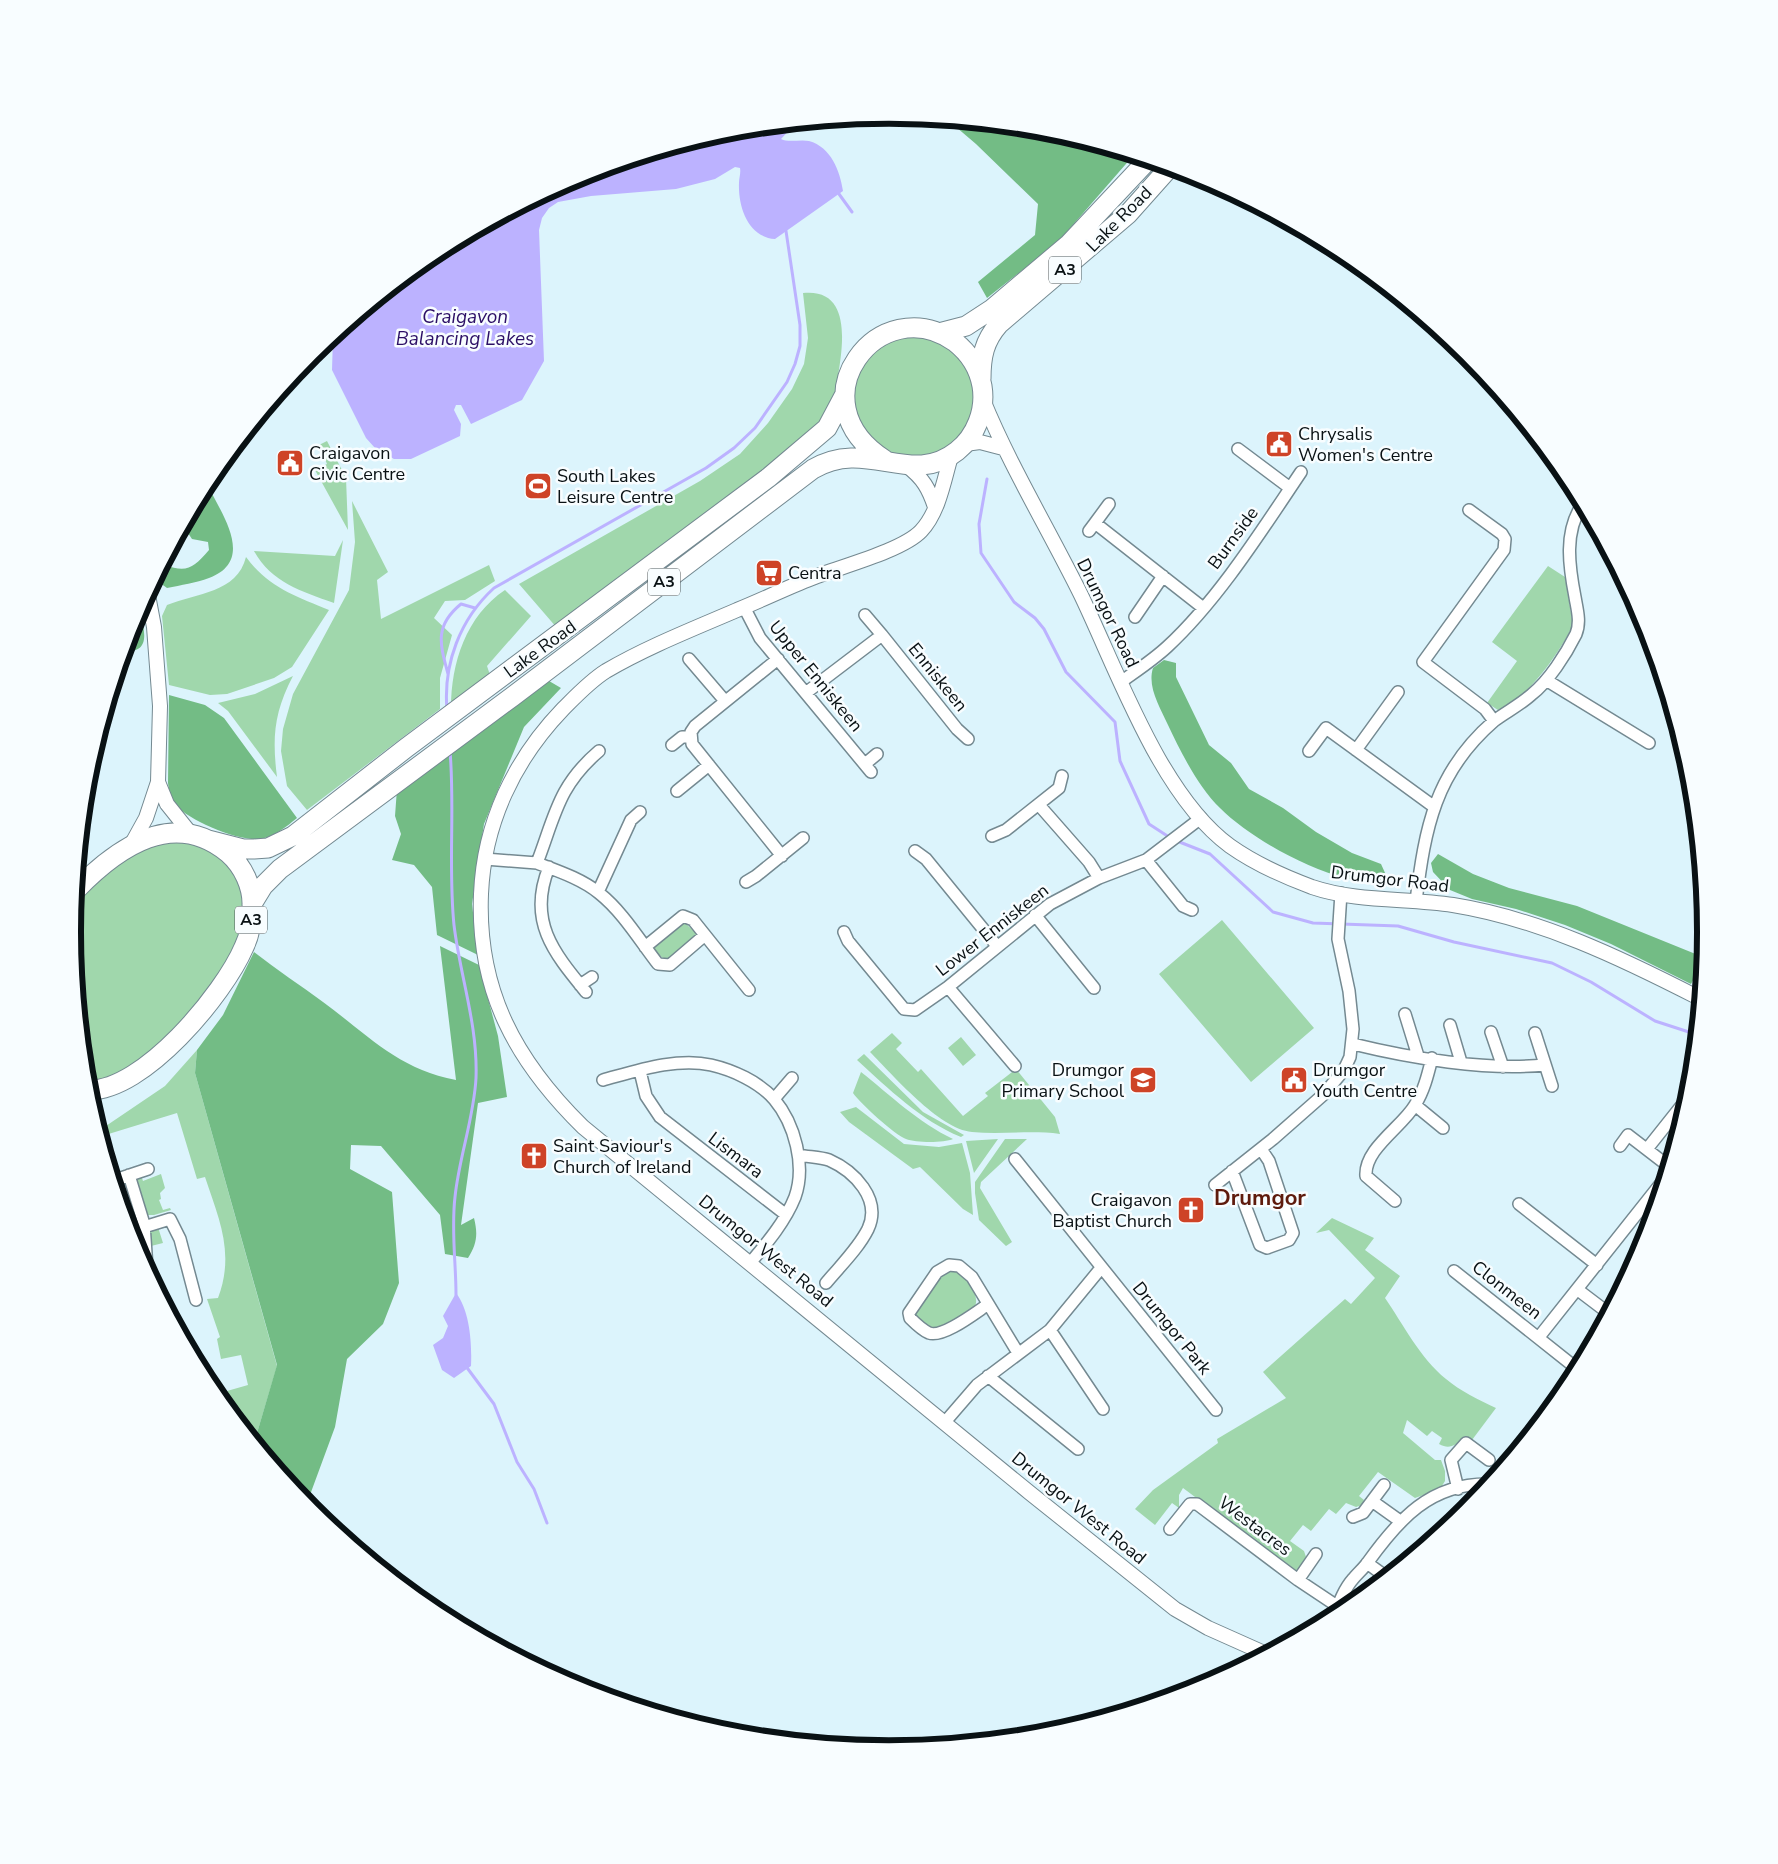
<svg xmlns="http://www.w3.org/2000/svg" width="1778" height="1864" font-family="'Nunito Sans',sans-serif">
	<rect width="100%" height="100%" fill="#dcf4fc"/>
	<path fill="#a0d7ac" d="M803 293C852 288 843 345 838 376 837 383 837 392 835 399 828 414 820 424 808 436L557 628 519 584 700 481 740 454 768 423 792 389 804 364 808 338Z
		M854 397a60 60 0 1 1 120 0a60 60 0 1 1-120 0Z
		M327 441 346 478 348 530 315 470 327 464 319 445Z
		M352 501 388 572 377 580 381 619 489 565 495 581 465 600 445 601 434 618 452 635 440 678V709L307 810 287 786 281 751 283 729 293 694 349 590 355 542Z
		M343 540 334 603C301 591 272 583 254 551L335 556Z
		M246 557C268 587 295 596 329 610L292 667 274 678 227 694 210 695 169 685 162 616 167 605C197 593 237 593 246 557Z
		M1548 566 1565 577 1573 625C1560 652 1527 700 1498 710L1487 703 1517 661 1492 642Z
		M505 590 531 616 487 666 490 675 451 708C451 663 466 616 505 590Z
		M293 676C274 712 272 738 277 777L228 711 218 703 255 694Z
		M186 842C206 847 222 857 234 875 276 943 168 1047 113 1077 106 1081 95 1081 87 1082L73 932 76 900 97 877 152 843Z
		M1222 920 1314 1028 1251 1082 1159 974Z
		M685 923 696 933V938L667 962 654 950V946L681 924Z
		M892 1033 902 1043 896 1049 918 1072 921 1069 963 1116 988 1096 985 1093 1016 1069 1055 1117 1060 1134C1030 1130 1001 1135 972 1132 939 1129 893 1075 870 1052Z
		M961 1037 976 1055 963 1066 948 1048Z
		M197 1050 195 1073 277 1366 255 1440 233 1413 227 1391 248 1385 241 1355 221 1359 217 1339 220 1337 207 1299 218 1298C235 1253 219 1219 205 1177L197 1179 177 1113 102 1136 100 1130 165 1086Z
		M864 1054 923 1112 964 1135 961 1137C920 1120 889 1089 857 1060Z
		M861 1072C890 1095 919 1123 953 1139 944 1143 916 1143 906 1139 896 1136 860 1103 853 1093Z
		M856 1107 904 1144 939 1147 962 1143 970 1173 973 1215 963 1209 920 1167 913 1169 849 1122 840 1112Z
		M998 1139 974 1173 966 1141Z
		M1005 1139H1027L981 1182 980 1188 1012 1242 1006 1246 979 1220 975 1193V1182Z
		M140 1173 143 1181 161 1174 165 1188 160 1193 161 1199 159 1200 163 1210 170 1208 171 1210 154 1215H147L133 1180Z
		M134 1214 141 1240V1256L135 1245 138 1244 128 1215Z
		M1332 1218 1374 1238 1365 1250 1400 1276 1385 1298C1403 1324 1420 1358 1446 1379 1460 1391 1479 1400 1496 1408L1472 1440 1464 1438C1455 1445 1450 1450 1439 1444L1442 1438 1432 1431 1427 1436 1407 1420 1403 1433 1435 1460H1441L1445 1471V1481L1440 1489 1415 1498 1378 1472 1359 1496 1364 1500 1362 1505 1356 1507 1346 1503 1336 1514 1329 1509 1311 1531 1303 1525 1290 1541 1304 1551 1306 1557 1302 1569 1294 1571 1183 1488 1179 1495V1508L1172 1503 1155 1525 1135 1509 1153 1490 1218 1443 1217 1439 1286 1398 1263 1372 1345 1299 1351 1304 1375 1278 1329 1230 1316 1233Z
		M157 1224 163 1243 151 1246 149 1232Z
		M951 1270 963 1274C969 1284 981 1297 974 1308 960 1316 938 1336 924 1325 918 1320 915 1316 915 1308L940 1276Z"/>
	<path fill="#73bc85" d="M949 121 1049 131 1132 157 1058 242 987 298 978 282 1035 235 1038 204 976 144Z
		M207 484C222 515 256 560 209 578 196 583 181 585 167 588L156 580 164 565C188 573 193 568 209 550L208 542 192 539 184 527Z
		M140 610C143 627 153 653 125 651Z
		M1164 660 1176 663V677L1209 745 1231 763 1249 789 1283 808 1316 832 1352 853 1381 864 1386 875 1379 883C1368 881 1356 881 1345 878 1305 868 1249 837 1220 808 1199 788 1180 751 1168 725 1160 707 1147 687 1153 668Z
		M544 678 561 688 524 727 484 824 472 904 478 955 437 935 432 887 414 865 392 860 401 834 395 816 397 789Z
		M169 695 205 705 224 718 297 818C286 827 275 836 261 839 240 842 189 821 176 805 171 798 169 791 168 783Z
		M1438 854 1473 874 1509 888 1577 906 1703 957 1702 964 1691 984 1611 944 1565 925 1516 909 1472 899 1450 890 1433 872 1431 863Z
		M440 946 479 965 498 1036 507 1097 478 1103 461 1225 474 1218C478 1234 477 1244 468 1258L445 1254 440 1215 381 1146 351 1145 350 1169 392 1192 399 1283 383 1324 347 1359 335 1427 307 1503 255 1440 277 1365 195 1073 197 1050 223 1015 254 952C277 970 300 985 323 1002 368 1035 398 1069 456 1080Z"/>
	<path fill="#bcb2ff" d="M794 125 781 139C789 143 800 139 809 141 831 147 840 171 843 191L775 239C748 237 738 207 739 183 739 178 741 173 740 168L735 167 715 179 676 189 591 196 558 202 549 208 542 218 539 230 544 361 522 400 471 424 461 405H456L454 410 461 424 460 436 411 459H394L375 448 366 438 332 370 333 337 436 253 577 178 730 131Z
		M456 1293C470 1311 472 1344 471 1366L454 1378 442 1370 433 1345 443 1338 448 1326 443 1316Z"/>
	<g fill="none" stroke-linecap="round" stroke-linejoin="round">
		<path stroke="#bcb2ff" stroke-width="3" d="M839 194 852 212
			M987 479 979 524 981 553 1014 602 1035 618 1044 629 1066 672 1115 722 1120 761 1149 824 1169 837
			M448 674C440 644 434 626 461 604L475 608
			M447 710C443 664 460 619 494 588L706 468 734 448 755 428 787 382 795 364 800 346V325L786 231
			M450 751C455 809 448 867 454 925 460 976 478 1025 476 1078 474 1118 459 1157 455 1197 451 1230 456 1262 456 1295
			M1177 841 1210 854 1273 912 1313 923 1398 926 1454 942 1552 963 1591 982 1655 1021 1695 1034
			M465 1365 494 1404 517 1462 534 1489 547 1523"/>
		<g stroke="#748991" stroke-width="14">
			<path id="minor" d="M1238 449 1290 488
				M1469 510 1502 534 1505 539 1504 550 1423 662 1485 709 1494 721
				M1095 523 1109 504
				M1089 531 1095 523 1202 607
				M744 607 760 638 871 772
				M865 615 882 635
				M1135 617 1163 576
				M689 659 725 701
				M778 659 695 726 691 732 692 744 782 856
				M1546 680 1649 743
				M1121 682C1136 671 1153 660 1167 647 1218 600 1262 530 1301 472
				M807 692 882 635 957 729 968 739
				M672 745 682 737H691
				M1356 750 1398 692
				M1309 751 1326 728 1433 806
				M865 764 877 754
				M677 791 709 765
				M1039 805 1089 862 1099 878
				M992 836 1006 830 1059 788 1062 776
				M915 851 926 859 997 946
				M485 859 537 863C555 816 558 786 599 751
				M1146 860 1183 906 1192 910
				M537 863C558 871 582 879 599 893 623 912 640 941 658 964L670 965 705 935 749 990
				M549 867C527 921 554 953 586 992
				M746 882 756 876 803 838
				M598 892 631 820 640 812
				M1416 901C1425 828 1435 772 1494 721 1506 712 1520 705 1531 695 1549 681 1566 654 1576 634 1581 622 1577 609 1575 597 1569 566 1564 532 1582 505
				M1035 915 1094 988
				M844 932 848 941 904 1009 915 1010 948 987 1050 904 1099 878 1146 860 1201 818
				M645 947 683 916 693 920 705 935
				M580 985 592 977
				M948 987 1015 1066
				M1405 1014 1418 1056
				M1450 1025 1461 1062
				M1491 1032 1503 1067
				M1535 1033 1552 1086
				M1353 1044C1410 1058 1486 1071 1545 1065
				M640 1071 646 1096 660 1117 785 1214
				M603 1080C636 1071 677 1057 711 1065 733 1070 759 1082 774 1099 795 1124 806 1166 795 1197 785 1222 767 1243 750 1263
				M774 1099 792 1078
				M1415 1105 1443 1128
				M1620 1146 1628 1135 1667 1165
				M1647 1149 1682 1105 1685 1107
				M799 1155C808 1157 820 1157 829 1160 854 1171 882 1199 868 1229 858 1249 840 1266 826 1283
				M1015 1159 1216 1410
				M1232 1171 1260 1245 1267 1248 1289 1240 1293 1233 1269 1161 1261 1149
				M129 1175 144 1224 147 1268
				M115 1180 148 1169
				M1215 1185 1273 1139 1323 1095 1344 1070 1350 1057 1353 1029 1349 991 1338 939 1341 893
				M1395 1201 1366 1176C1364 1149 1402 1127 1415 1105 1424 1091 1428 1074 1432 1058
				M1519 1204 1597 1265
				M144 1227 170 1219 180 1239 196 1300
				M1454 1271 1571 1364
				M1578 1290 1607 1312
				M987 1305C975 1313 943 1338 929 1333 922 1330 915 1323 910 1318L909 1313 937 1272 949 1265 959 1266 972 1277 1018 1353
				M1050 1330 1103 1409
				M1539 1337 1662 1182
				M988 1376 1078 1449
				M945 1422 977 1385 1050 1330 1101 1268
				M1458 1489 1451 1460 1466 1443 1489 1460
				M1372 1501 1400 1521
				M1353 1517 1363 1513 1384 1485
				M1170 1529 1190 1504H1197L1298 1580 1337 1606
				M1367 1563 1385 1576
				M1298 1580 1316 1554
				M1334 1616C1339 1603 1344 1589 1353 1579 1358 1573 1364 1568 1368 1562 1399 1519 1430 1484 1487 1484"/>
		</g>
		<g stroke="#748991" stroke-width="16">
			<path id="tertiary" d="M983 400C1011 468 1049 530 1081 595 1118 672 1161 796 1230 846 1254 863 1285 877 1312 887 1356 902 1407 898 1453 905 1540 919 1621 958 1699 998
				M965 444 980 442 1003 448
				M951 456C944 480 939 512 921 531 902 551 839 567 812 578 786 588 762 600 737 610 693 629 647 647 606 671 590 681 576 696 563 709 514 760 484 823 481 894 477 991 516 1061 583 1127L1030 1493 1175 1609 1208 1628 1264 1653
				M907 466C923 478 929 489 935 507
				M158 782 167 804 191 834
				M130 847 146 818 158 782 160 706 154 627 148 595"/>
		</g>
		<g stroke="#748991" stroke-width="21">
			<path id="trunk" d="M939 333 966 326 992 309 1069 244 1147 161
				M981 379C981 357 984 341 999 324L1128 214 1169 168
				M208 840 243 849H254L268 848 293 836 406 748 768 478 827 428 844 396
				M77 889C118 847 174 808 228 853 243 866 253 887 252 907 252 920 250 935 244 947 224 994 143 1092 88 1090
				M252 904 263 886 280 869 512 697 813 469C867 437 911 488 957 451 976 436 986 410 982 386 979 369 969 353 955 342 880 288 792 401 885 460"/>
		</g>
		<use href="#minor" stroke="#fff" stroke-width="11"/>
		<use href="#tertiary" stroke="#fff" stroke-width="14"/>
		<use href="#trunk" stroke="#fff" stroke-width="19"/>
	</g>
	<defs>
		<g id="civic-square" transform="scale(1.4375)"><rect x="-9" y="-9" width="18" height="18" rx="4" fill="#ce4327" stroke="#f8fdff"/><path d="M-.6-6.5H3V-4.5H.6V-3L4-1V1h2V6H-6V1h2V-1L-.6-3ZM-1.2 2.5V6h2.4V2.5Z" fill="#fff"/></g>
		<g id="stadium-square" transform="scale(1.4375)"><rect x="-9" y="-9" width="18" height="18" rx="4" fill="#ce4327" stroke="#f8fdff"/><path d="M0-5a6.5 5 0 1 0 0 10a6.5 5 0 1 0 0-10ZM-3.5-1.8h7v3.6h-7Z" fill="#fff"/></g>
		<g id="supermarket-square" transform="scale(1.4375)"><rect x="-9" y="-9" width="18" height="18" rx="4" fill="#ce4327" stroke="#f8fdff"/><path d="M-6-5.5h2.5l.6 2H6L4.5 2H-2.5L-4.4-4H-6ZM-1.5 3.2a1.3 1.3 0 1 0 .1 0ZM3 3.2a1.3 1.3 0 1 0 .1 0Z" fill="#fff"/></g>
		<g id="school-square" transform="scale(1.4375)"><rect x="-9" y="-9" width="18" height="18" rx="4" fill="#ce4327" stroke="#f8fdff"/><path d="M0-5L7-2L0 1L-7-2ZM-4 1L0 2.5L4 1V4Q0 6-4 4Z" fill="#fff"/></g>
		<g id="church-square" transform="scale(1.4375)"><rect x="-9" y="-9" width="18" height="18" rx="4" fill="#ce4327" stroke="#f8fdff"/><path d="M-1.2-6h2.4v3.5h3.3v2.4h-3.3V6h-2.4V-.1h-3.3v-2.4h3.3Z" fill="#fff"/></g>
	</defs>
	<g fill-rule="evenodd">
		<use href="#civic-square" x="1279" y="444"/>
		<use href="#civic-square" x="290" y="463"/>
		<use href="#stadium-square" x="538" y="486"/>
		<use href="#supermarket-square" x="769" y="573"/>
		<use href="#school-square" x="1143" y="1080"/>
		<use href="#civic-square" x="1294" y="1080"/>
		<use href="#church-square" x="534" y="1156"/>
		<use href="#church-square" x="1191" y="1210"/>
	</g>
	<g text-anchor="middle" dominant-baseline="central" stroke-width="5" stroke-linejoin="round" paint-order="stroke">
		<g fill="#f8fdff" stroke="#51585a" stroke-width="1">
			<rect x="1049" y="256.5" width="32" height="27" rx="4"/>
			<rect x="648" y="568.5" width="32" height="27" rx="4"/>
			<rect x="235" y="906.5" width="32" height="27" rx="4"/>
		</g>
		<g font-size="16" font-weight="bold" fill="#091114">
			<text x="1065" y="270">A3</text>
			<text x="664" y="582">A3</text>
			<text x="251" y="920">A3</text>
		</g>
		<g font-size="18" fill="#091114" stroke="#f8fdff">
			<text transform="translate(1119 219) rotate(-45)">Lake Road</text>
			<text transform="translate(1233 538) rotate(-54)">Burnside</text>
			<text transform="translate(1108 613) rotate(64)">Drumgor Road</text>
			<text transform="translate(540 649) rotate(-36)">Lake Road</text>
			<text transform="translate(816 676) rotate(51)">Upper Enniskeen</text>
			<text transform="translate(938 677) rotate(51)">Enniskeen</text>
			<text transform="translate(1390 879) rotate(7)">Drumgor Road</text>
			<text transform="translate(992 930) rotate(-38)">Lower Enniskeen</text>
			<text transform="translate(736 1155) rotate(37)">Lismara</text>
			<text transform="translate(766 1251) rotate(39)">Drumgor West Road</text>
			<text transform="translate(1507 1290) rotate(38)">Clonmeen</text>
			<text transform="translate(1172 1328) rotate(51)">Drumgor Park</text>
			<text transform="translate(1079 1508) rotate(39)">Drumgor West Road</text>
			<text transform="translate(1255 1526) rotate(37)">Westacres</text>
		</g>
		<g font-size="18" fill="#091114" stroke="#f8fdff" text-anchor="start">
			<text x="1298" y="434">Chrysalis<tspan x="1298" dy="21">Women's Centre</tspan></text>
			<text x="309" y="453">Craigavon<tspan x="309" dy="21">Civic Centre</tspan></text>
			<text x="557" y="476">South Lakes<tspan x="557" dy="21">Leisure Centre</tspan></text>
			<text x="788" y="573">Centra</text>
			<text x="1124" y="1070" text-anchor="end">Drumgor<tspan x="1124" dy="21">Primary School</tspan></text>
			<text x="1313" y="1070">Drumgor<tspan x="1313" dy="21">Youth Centre</tspan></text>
			<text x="553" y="1146">Saint Saviour's<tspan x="553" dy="21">Church of Ireland</tspan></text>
			<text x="1172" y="1200" text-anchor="end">Craigavon<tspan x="1172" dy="21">Baptist Church</tspan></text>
		</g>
		<g font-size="19" font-style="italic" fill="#2c0f66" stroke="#f8fdff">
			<text x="465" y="317">Craigavon<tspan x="465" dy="22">Balancing Lakes</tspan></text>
		</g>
		<g font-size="22" font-weight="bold" fill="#5e1b0d" stroke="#f8fdff">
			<text x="1260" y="1198">Drumgor</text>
		</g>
	</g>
	<path d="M0 0H1778V1864H0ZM81 932a808 808 0 1 1 1616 0a808 808 0 1 1-1616 0Z" fill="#f8fdff" fill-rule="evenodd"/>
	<path fill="none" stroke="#091114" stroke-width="6" d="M81 932a808 808 0 1 1 1616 0a808 808 0 1 1-1616 0Z"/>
</svg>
